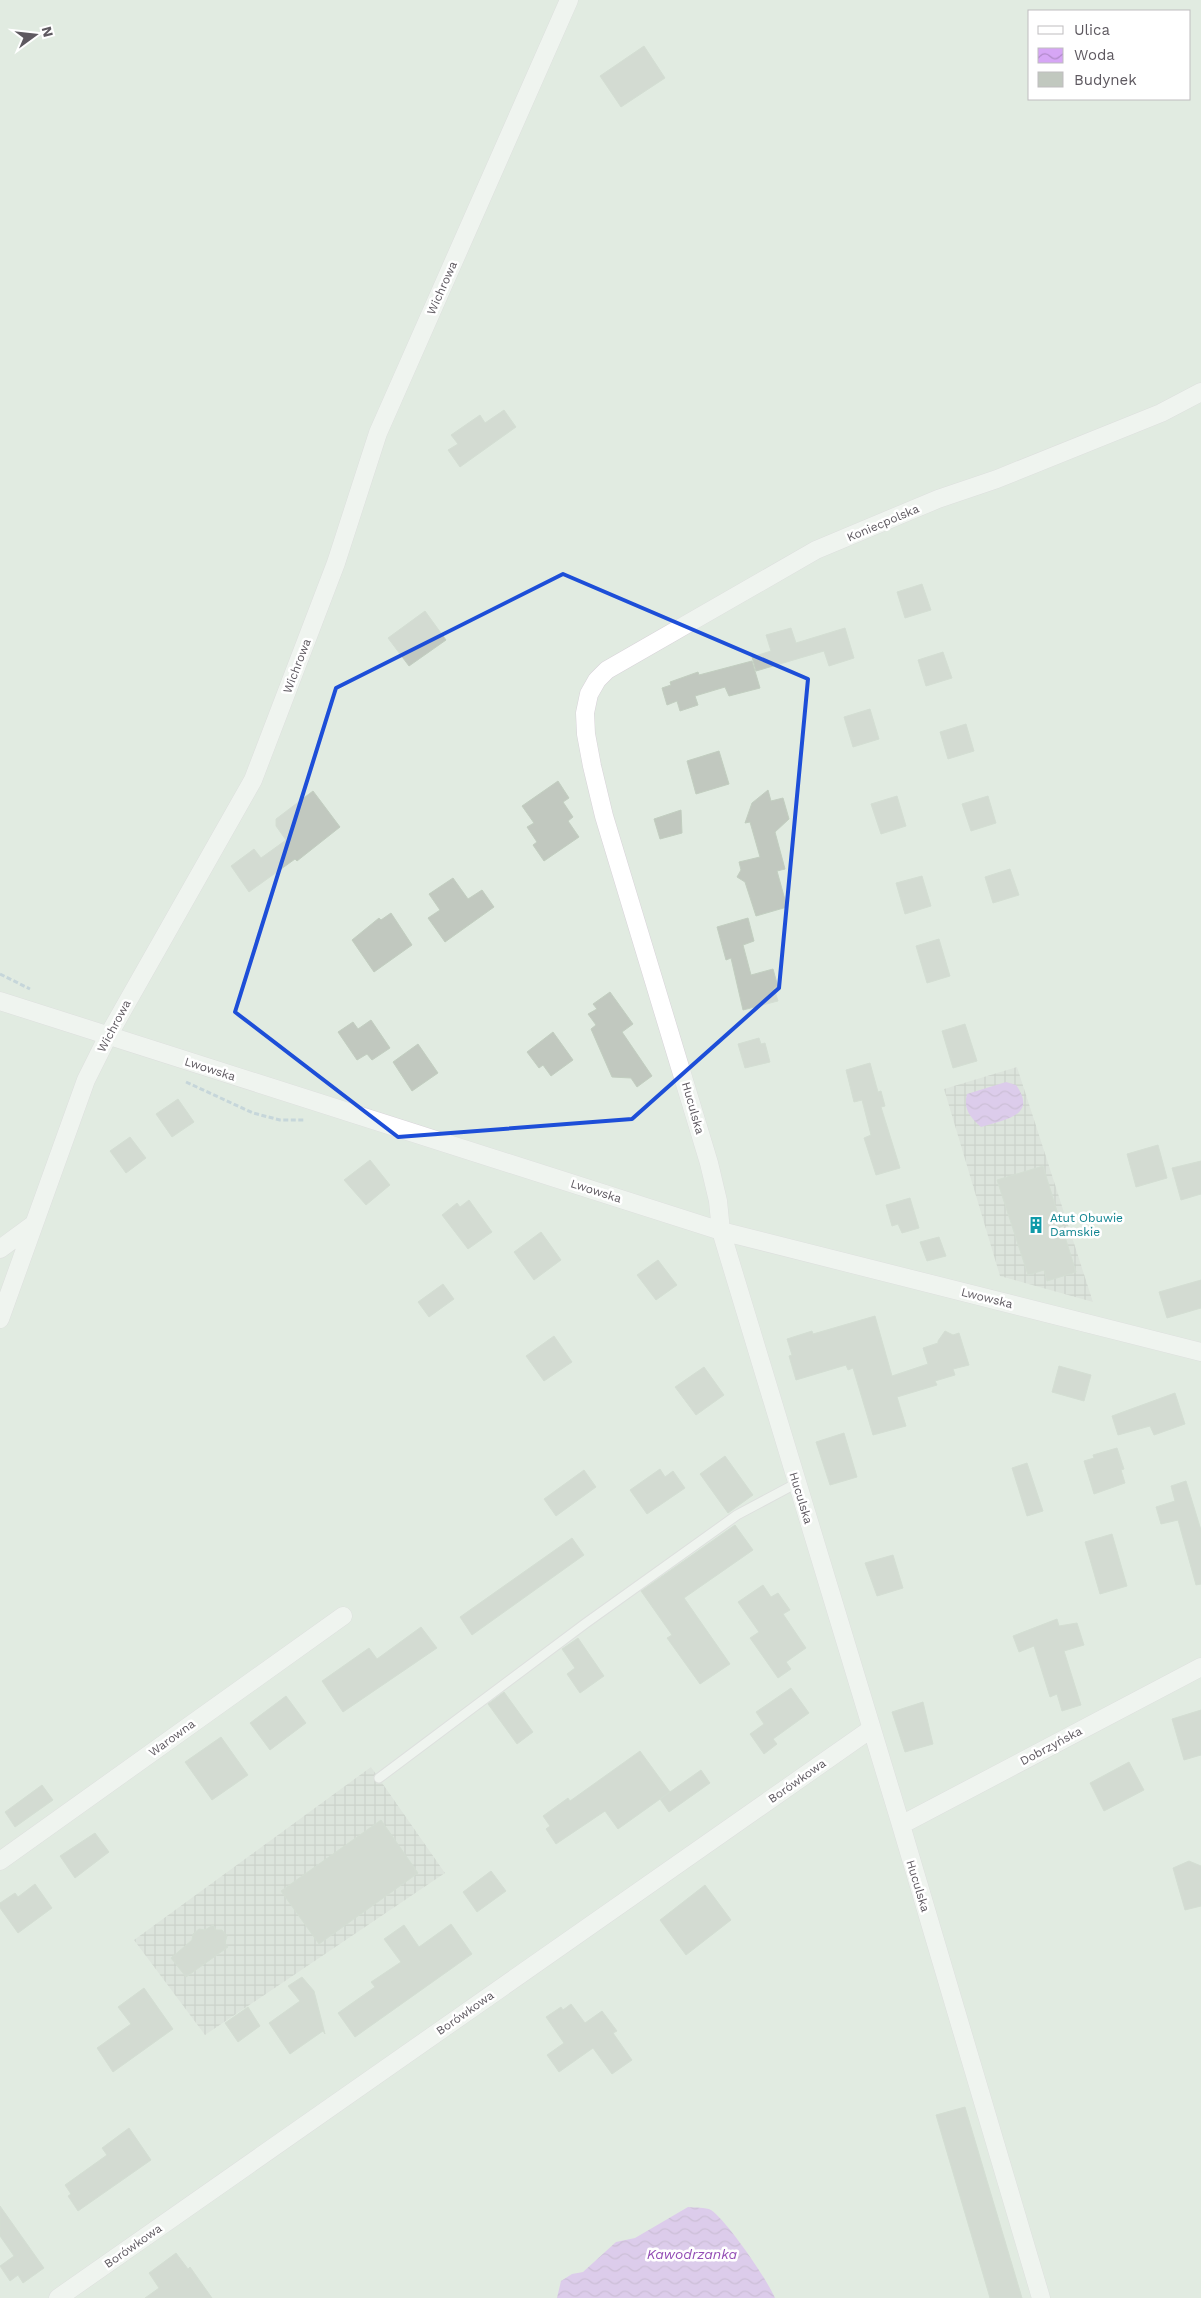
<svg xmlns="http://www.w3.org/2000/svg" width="1201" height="2298" font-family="'Work Sans',sans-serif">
	<defs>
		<pattern id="industrial-grid" width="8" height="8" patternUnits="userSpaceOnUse" patternTransform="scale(1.25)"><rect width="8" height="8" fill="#d6dcd5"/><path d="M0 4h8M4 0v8" fill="none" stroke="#b1b5b0"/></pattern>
		<pattern id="water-waves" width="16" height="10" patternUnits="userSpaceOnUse" patternTransform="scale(1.25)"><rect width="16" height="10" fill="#d6a6f5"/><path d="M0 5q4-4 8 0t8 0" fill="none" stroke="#b18aca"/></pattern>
	</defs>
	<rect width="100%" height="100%" fill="#e1ebe1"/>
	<path fill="url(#industrial-grid)" d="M1017 1067 1093 1302 1000 1276 944 1089Z
		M371 1767 445 1873 205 2035 134 1940Z"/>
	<path fill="url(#water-waves)" d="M1006 1082 1016 1085C1038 1116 1005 1119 981 1127 970 1117 963 1109 967 1094Z
		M688 2207C694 2208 706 2207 711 2210 727 2221 767 2279 775 2298H557L561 2281 572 2274 583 2272 616 2242 635 2238Z"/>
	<path fill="#c1c8bf" stroke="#c2cec0" d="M644 46 665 78 621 107 600 76Z
		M504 410 516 427 460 467 448 450 458 444 451 435 480 415 485 423Z
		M922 584 931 610 905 618 897 592Z
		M425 611 446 640 409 666 388 638Z
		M791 628 796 643 845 628 854 658 829 666 824 651 756 671 752 657 771 651 766 635Z
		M943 652 952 678 926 686 918 660Z
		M752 661 760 688 729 696 725 687 695 696 698 705 680 711 677 701 667 705 662 688 671 685 670 682 698 672 699 675Z
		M870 709 879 739 853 747 844 717Z
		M966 724 974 751 948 759 940 732Z
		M719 751 729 784 696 794 687 761Z
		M558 781 569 798 563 802 573 817 568 821 579 837 544 861 533 845 537 842 527 827 534 823 522 806Z
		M768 790 771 801 783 798 789 819 775 832 785 869 777 871 787 907 756 916 745 882 737 877 741 870 739 862 760 857 750 822 745 823 752 803Z
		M313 791 340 827 297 861 295 859 249 892 231 866 254 849 261 858 286 840 276 826V819Z
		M897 796 906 826 881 834 871 804Z
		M988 796 996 823 971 831 962 804Z
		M681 810 682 833 660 839 654 819Z
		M1010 869 1019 895 993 903 985 877Z
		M922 876 931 906 905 914 896 883Z
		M453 878 468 899 482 890 494 907 445 942 428 918 440 910 429 894Z
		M391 913 412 945 374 972 352 940 379 918 381 920Z
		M748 918 754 941 743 945 751 975 773 969 778 987 774 988 778 1001 743 1010 731 958 726 960 717 927Z
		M939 939 950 976 927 983 916 946Z
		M610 992 633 1024 622 1032 652 1076 637 1087 631 1078 612 1077 591 1029 596 1025 588 1014 597 1009 593 1004Z
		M371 1020 390 1048 372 1060 367 1054 357 1060 338 1032 353 1022 358 1029Z
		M965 1024 977 1061 953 1068 942 1031Z
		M553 1032 573 1060 551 1076 543 1065 539 1068 527 1052Z
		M759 1038 761 1044 765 1043 770 1062 745 1068 738 1044Z
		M418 1044 438 1073 412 1091 393 1062Z
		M870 1063 878 1092 881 1091 885 1106 881 1107 900 1168 876 1175 864 1138 871 1135 862 1100 854 1102 846 1070Z
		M178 1099 194 1122 172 1137 156 1114Z
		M130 1137 146 1158 126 1173 110 1151Z
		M1158 1145 1167 1178 1136 1187 1127 1154Z
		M370 1160 390 1185 366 1205 344 1180Z
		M1201 1161V1194L1181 1200 1172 1168Z
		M1043 1166 1076 1272 1047 1281 1044 1270 1028 1275 997 1180Z
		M910 1198 919 1228 902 1233 898 1224 892 1226 886 1205Z
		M469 1200 492 1232 468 1249 442 1215 457 1203 460 1207Z
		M541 1232 561 1260 534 1280 514 1252Z
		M939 1237 946 1256 927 1261 920 1242Z
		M658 1260 677 1285 656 1300 637 1275Z
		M1201 1280V1308L1167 1318 1159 1292Z
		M443 1284 454 1299 429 1317 418 1302Z
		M875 1316 892 1376 928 1364 923 1348 938 1343V1341L945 1331 953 1335 959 1333 969 1365 953 1369 955 1375 935 1381 937 1385 897 1397 906 1426 873 1435 853 1368 848 1370 846 1365 796 1380 789 1356 792 1355 787 1339 812 1331 813 1334Z
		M554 1336 572 1362 544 1381 526 1356Z
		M1059 1366 1091 1375 1084 1401 1052 1392Z
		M704 1367 724 1395 696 1415 675 1387Z
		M1175 1393 1185 1424 1154 1435 1150 1426 1118 1435 1112 1416Z
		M844 1433 857 1477 830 1485 816 1442Z
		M1117 1448 1124 1469 1121 1470 1125 1483 1094 1494 1084 1461 1094 1458 1093 1455Z
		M725 1456 753 1495 728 1513 700 1474Z
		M1027 1463 1043 1511 1027 1516 1012 1468Z
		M660 1469 665 1477 673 1471 685 1488 647 1514 630 1490Z
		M584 1470 596 1487 556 1516 544 1499Z
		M1186 1481 1201 1530V1584L1196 1585 1178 1520 1161 1524 1156 1507 1175 1501 1171 1486Z
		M735 1525 753 1550 684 1598 730 1664 700 1684 667 1638 672 1635 641 1591Z
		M1112 1534 1127 1586 1100 1594 1085 1542Z
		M572 1538 584 1555 472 1635 460 1617Z
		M893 1555 903 1588 877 1596 865 1563Z
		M763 1585 771 1597 778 1593 790 1610 783 1614 806 1648 786 1662 791 1669 778 1678 750 1638 759 1632 738 1602Z
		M1057 1619 1059 1626 1077 1623 1084 1645 1064 1651 1081 1705 1062 1711 1057 1694 1050 1697 1034 1646 1019 1652 1013 1636Z
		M421 1627 437 1648 343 1712 322 1681 369 1648 377 1659Z
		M578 1638 604 1676 580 1693 567 1674 575 1668 562 1649Z
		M791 1688 809 1713 773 1739 777 1744 764 1754 750 1734 764 1724 756 1712Z
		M504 1692 533 1732 517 1744 488 1704Z
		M286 1696 306 1723 270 1750 250 1723Z
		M923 1702 933 1744 905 1752 892 1712Z
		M1201 1710V1755L1184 1760 1172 1719Z
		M221 1737 248 1775 212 1800 185 1762Z
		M640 1751 670 1792 618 1829 605 1811 556 1844 546 1829 550 1826 543 1816 568 1798 570 1801Z
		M1129 1762 1144 1790 1104 1811 1090 1783Z
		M701 1770 710 1783 669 1812 660 1799Z
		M42 1785 53 1800 15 1827 5 1812Z
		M381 1820 418 1873 319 1944 281 1891Z
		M95 1833 109 1852 75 1878 60 1856Z
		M1189 1861 1201 1866V1906L1185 1910 1173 1868Z
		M491 1871 506 1891 477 1912 463 1892Z
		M35 1884 52 1908 18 1933 0 1908V1903L15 1893 18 1897Z
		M705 1885 731 1920 686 1955 660 1920Z
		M451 1924 472 1954 355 2037 338 2013 375 1987 371 1982 401 1962 384 1939 404 1925 419 1947Z
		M213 1925 216 1930H222L227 1936 225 1943 228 1947 186 1977 171 1958 192 1940 193 1934 199 1929 205 1930Z
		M302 1977 314 1991 325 2034 323 2031 290 2054 269 2023 300 2001 288 1986Z
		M144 1988 173 2029 113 2072 97 2048 131 2024 118 2007Z
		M571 2004 585 2023 602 2011 617 2031 613 2033 632 2060 612 2074 593 2048 559 2072 547 2055 564 2043 546 2017 561 2007 563 2010Z
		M248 2007 260 2026 238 2042 225 2023Z
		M965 2107 1022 2298H990L936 2115Z
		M129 2128 151 2160 78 2211 68 2196 71 2194 65 2185 107 2155 102 2148Z
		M0 2206 44 2268 23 2283 18 2275 10 2281 0 2266 14 2256 0 2236Z
		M176 2253 188 2269 190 2267 212 2298H145L159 2288 149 2273Z"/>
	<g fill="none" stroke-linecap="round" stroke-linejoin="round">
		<g stroke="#d8d3d9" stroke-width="11">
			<path id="lane" d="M379 1778 586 1623 737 1515 797 1483"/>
		</g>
		<g stroke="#d8d3d9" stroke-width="19">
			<path id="street" d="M0 1001 721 1231 1201 1352
				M0 1249 34 1224
				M0 1319 86 1080 108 1036 253 780 336 563 378 433 569 0
				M901 1825 1201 1667
				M0 1861 343 1616
				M58 2298 871 1729
				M1041 2298 901 1825 721 1231 718 1201 709 1163 604 816 592 766 586 734 585 713 589 694 597 680 607 670 816 550 938 499 997 479 1161 413 1201 392"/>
		</g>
		<path stroke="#a4bdd0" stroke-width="3" stroke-dasharray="5 2.5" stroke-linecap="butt" d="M0 974 30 989
			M186 1082 253 1113 280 1120H305"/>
		<use href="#lane" stroke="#fff" stroke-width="9"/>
		<use href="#street" stroke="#fff" stroke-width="18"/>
	</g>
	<path d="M0 0H1201V2298H0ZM563 574 808 679 779 988 632 1119 398 1137 235 1012 336 688Z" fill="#e1ebe1" fill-opacity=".55" fill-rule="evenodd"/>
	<path fill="none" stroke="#1d4ed8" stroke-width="4" stroke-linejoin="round" d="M563 574 808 679 779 988 632 1119 398 1137 235 1012 336 688Z"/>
	<defs>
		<g id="building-bare" transform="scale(1.35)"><path d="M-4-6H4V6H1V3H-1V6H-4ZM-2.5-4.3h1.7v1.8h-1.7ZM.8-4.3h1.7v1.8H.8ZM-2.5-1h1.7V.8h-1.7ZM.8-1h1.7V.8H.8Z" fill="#0f9aa8" stroke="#fff" stroke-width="2.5" paint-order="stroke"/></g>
	</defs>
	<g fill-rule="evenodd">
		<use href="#building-bare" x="1036" y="1225"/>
	</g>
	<g text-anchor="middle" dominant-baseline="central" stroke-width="5" stroke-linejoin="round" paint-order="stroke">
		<g font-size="12" fill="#5e5960" stroke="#fff">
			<text transform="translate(442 288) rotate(-66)">Wichrowa</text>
			<text transform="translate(883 523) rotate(-23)">Koniecpolska</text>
			<text transform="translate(297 666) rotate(-69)">Wichrowa</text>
			<text transform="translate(114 1026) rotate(-62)">Wichrowa</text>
			<text transform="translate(210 1069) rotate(18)">Lwowska</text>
			<text transform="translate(693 1108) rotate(74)">Huculska</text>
			<text transform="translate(596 1191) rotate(18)">Lwowska</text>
			<text transform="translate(987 1298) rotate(14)">Lwowska</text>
			<text transform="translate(801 1498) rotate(73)">Huculska</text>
			<text transform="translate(172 1738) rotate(-36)">Warowna</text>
			<text transform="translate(1051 1746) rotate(-28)">Dobrzyńska</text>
			<text transform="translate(797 1781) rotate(-35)">Borówkowa</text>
			<text transform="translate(918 1886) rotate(73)">Huculska</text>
			<text transform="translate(465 2013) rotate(-35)">Borówkowa</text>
			<text transform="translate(133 2246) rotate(-35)">Borówkowa</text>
		</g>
		<g font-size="12" fill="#0d838f" stroke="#fff" text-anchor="start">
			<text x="1050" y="1218">Atut Obuwie<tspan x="1050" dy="14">Damskie</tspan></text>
		</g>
		<g font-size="14" font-style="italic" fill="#934db5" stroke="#fff">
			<text x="692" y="2254">Kawodrzanka</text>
		</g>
	</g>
	<rect x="1028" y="10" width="162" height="90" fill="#ffffff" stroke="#bfbdbf"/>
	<rect x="1038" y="26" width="25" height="8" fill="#ffffff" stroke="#bfbdbf"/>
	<text x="1074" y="35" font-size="15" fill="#5e5960">Ulica</text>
	<rect x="1038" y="48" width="25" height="15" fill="url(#water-waves)" stroke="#bfbdbf"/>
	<text x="1074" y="60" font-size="15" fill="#5e5960">Woda</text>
	<rect x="1038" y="72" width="25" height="15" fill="#c1c8bf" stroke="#bfbdbf"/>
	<text x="1074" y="85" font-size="15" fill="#5e5960">Budynek</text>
	<g transform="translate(35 35) rotate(75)" stroke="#ffffff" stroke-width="4" paint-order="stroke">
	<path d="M0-4L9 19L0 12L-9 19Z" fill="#5e5960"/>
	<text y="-8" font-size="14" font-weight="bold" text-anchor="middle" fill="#5e5960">N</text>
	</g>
</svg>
